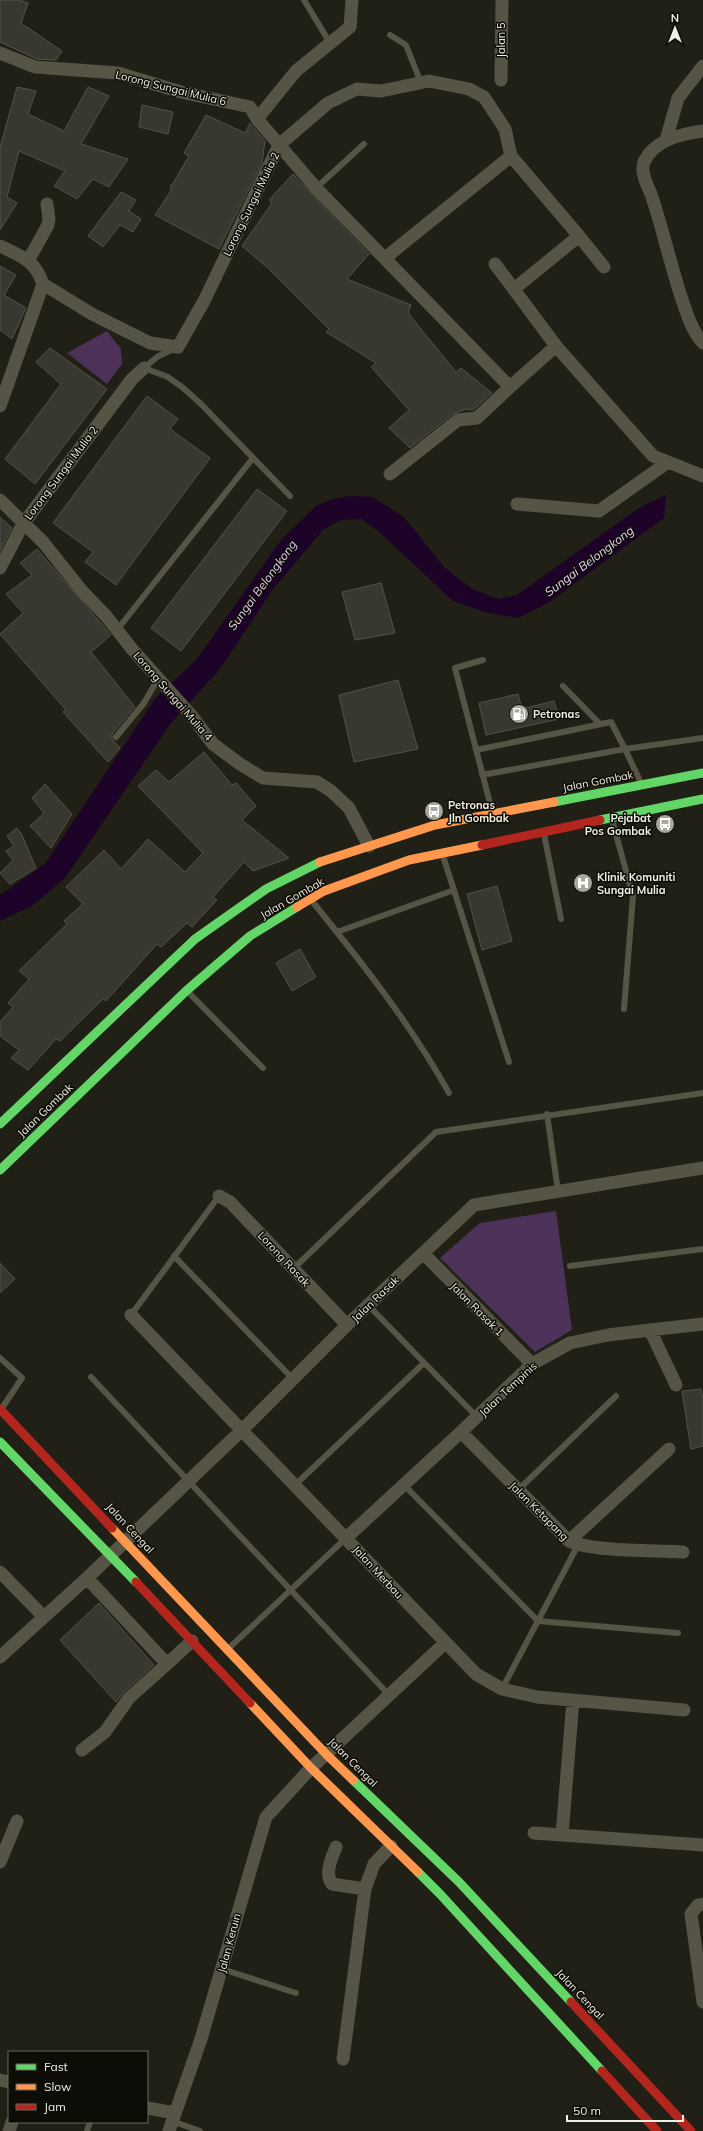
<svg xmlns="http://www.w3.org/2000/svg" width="703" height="2131" font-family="Mulish,sans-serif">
	<rect width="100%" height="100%" fill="#212017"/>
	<path fill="#4c3159" d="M107 331 121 349 122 364 107 384 67 353Z
		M556 1211 572 1330 535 1352 440 1258 480 1223Z"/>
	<path fill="#1c0327" d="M666 495 664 518 548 603 518 618 488 613 453 601 376 529 361 519 341 520 323 530 273 589 220 669 171 723 65 878 32 906 0 921V895L45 864 155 699 197 659 281 540 316 506 333 499 350 496 373 497 405 518 444 567 472 589 498 599 517 595 639 508Z"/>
	<path fill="#393830" stroke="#52514a" d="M0 0H19L28 3 21 23 62 51 56 60 37 59 0 42Z
		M17 87 36 91 28 114 64 131 88 87 109 96 81 144 128 159 109 187 93 179 77 199 54 186 65 171 19 151 7 197 17 203 0 230V147Z
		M142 105 173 112 168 134 139 127Z
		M206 115 245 133 250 123 265 141 262 163 219 249 155 215 172 189 170 188 189 156 184 153Z
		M293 174 369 254 347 279 411 305 408 313 456 372 461 368 492 393 473 410 466 409 453 414 410 448 389 428 409 410 371 367 376 363 326 332 329 329 269 269 242 246 272 203 269 200Z
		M121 192 136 200 129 211 141 219 133 232 120 225 103 247 88 236Z
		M0 266 16 275 4 295 26 308 12 339 0 330Z
		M50 348 107 389 35 484 5 459 61 384 36 362Z
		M147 396 178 419 170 429 210 458 116 585 85 562 93 552 53 523Z
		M257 489 287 511 181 651 151 628Z
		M0 517 12 528 0 551Z
		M37 549 111 635 91 652 135 707 112 734V739L120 748 108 762 63 712 66 710 0 634 23 613 6 594 32 575 20 563Z
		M381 583 395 633 355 640 342 592Z
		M398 680 418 749 354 762 339 695Z
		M518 694 522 709 554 701 559 719 486 735 479 703Z
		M204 752 232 785 236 783 256 806 242 820 289 858 253 871 244 862 213 897 217 900 192 927 187 923 161 947 157 944 106 1001 103 999 60 1041 56 1039 28 1070 11 1058 19 1050 0 1036V1022L13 1007 8 1003 29 979 19 971 67 924 64 921 83 904 66 887 104 850 121 869 148 839 185 872 203 853 138 786 156 770 169 782Z
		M45 784 72 814 51 848 30 826 44 813 32 798Z
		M17 828 22 835 36 868 10 884 0 873 13 860 6 851 14 846 7 836Z
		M497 886 512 941 482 950 467 894Z
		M300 949 316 977 292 991 276 963Z
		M0 1263 15 1279 0 1293Z
		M701 1389 703 1398V1446L691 1449 682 1391Z
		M99 1603 154 1665 124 1692 116 1702 60 1640Z"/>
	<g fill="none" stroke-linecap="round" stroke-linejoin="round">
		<path stroke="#565444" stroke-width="6" d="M304 0 330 43
			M390 35 406 45 421 83
			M316 188 364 144
			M173 349 157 357 144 368 168 377 182 387 200 403 290 496
			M117 630 253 458
			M483 660 455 668 492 811
			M563 686 600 724
			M116 737 144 703 158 679
			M476 750 611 722 625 749 703 738
			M482 775 625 749 641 783
			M612 820 633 896 624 1009
			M544 834 561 919
			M443 856 509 1062
			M312 901C362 963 410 1023 449 1093
			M337 932 454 890
			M189 993 263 1068
			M547 1114 558 1191
			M174 1256 293 1379
			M570 1266 703 1249
			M293 1269 436 1132 703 1093
			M368 1305 477 1417
			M131 1315 219 1196
			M0 1358 22 1378 2 1408
			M91 1377 389 1695
			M295 1485 424 1363
			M404 1485 538 1621 678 1633
			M518 1490 616 1396
			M229 1648 346 1538
			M502 1689 578 1545
			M222 1969 296 1993
			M172 2121 200 2131
			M87 2131 90 2122"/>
		<path stroke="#565444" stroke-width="13" d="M0 53 35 67 118 73 181 92 250 107 257 119 316 188 510 387 556 346
			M501 80 502 0
			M257 119 296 71 350 27 352 0
			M703 131C681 134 654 140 644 162 640 171 647 185 651 194 664 232 672 273 686 311 689 321 696 336 703 343
			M666 140 678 98 703 66
			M511 156 579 236 514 289
			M579 236 604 267
			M0 246C21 256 35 260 43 284L0 406
			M28 261 48 225 49 219 47 204
			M495 264 556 346 653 456 703 476
			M43 284 92 314 150 343 178 347 204 301 279 145 328 103 357 89 381 91 429 81 469 89 484 97 505 129 511 156 385 258
			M390 474 458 420 477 418 510 387
			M0 500 43 542 82 591 106 616 132 649 191 715 213 744 240 764 263 778 317 782 331 791 349 808 369 846
			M517 504 599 511 668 462
			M0 568 23 524 132 379 144 368
			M219 1196 230 1202 347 1325
			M423 1253 532 1364
			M131 1315 476 1674 502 1689 537 1697 684 1710
			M650 1330 703 1324
			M461 1432 569 1541C593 1552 655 1550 683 1552
			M346 1538 461 1432 532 1364 570 1343 608 1335 650 1330 676 1385
			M569 1541 669 1449
			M0 1572 44 1617
			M87 1578 167 1664 192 1641
			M0 1657 87 1578 242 1430 347 1325 474 1205 703 1168
			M82 1750 105 1732 129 1698 167 1664
			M534 1833 703 1845
			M562 1835 573 1700
			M336 1847C332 1858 324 1873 332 1884L365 1889
			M0 1862 17 1821
			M703 1904 698 1905 691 1914 703 2002
			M343 2059 365 1889 374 1864 391 1846
			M0 2080 9 2082
			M147 2108 175 2113
			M9 2131 12 2122
			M169 2131 201 2039 266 1817 311 1768 445 1643"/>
		<path stroke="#63d668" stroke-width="9" d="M554 802 703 773
			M600 820 703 799
			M0 1124 195 939 266 889 320 862
			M0 1170 186 991 250 936 297 907
			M0 1442 136 1582
			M353 1780 459 1882 571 2002
			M418 1872 440 1894 602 2071"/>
		<path stroke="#ff974d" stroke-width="9" d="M320 862 435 825 554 802
			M297 907 324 891 409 860 482 845
			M112 1528 327 1755 353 1780
			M250 1703 311 1768 418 1872"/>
		<path stroke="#b3261e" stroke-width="9" d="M482 845 600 820
			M0 1409 112 1528
			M136 1582 250 1703
			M571 2002 691 2131
			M602 2071 657 2131"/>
	</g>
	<defs>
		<g id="fuel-disc" transform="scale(1)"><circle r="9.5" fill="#a8a79c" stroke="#0d0c06"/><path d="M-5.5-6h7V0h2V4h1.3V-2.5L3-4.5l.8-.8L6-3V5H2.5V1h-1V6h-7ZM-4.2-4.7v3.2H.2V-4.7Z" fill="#fff"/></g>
		<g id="bus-disc" transform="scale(1)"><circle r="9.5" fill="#a8a79c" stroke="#0d0c06"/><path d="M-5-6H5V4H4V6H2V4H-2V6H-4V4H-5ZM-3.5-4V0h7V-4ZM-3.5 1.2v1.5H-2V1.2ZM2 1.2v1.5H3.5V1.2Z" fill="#fff"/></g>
		<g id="hospital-disc" transform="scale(1)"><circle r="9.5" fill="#a8a79c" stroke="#0d0c06"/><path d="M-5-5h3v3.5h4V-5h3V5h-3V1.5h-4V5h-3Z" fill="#fff"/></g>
	</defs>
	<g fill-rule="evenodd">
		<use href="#fuel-disc" x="519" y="714"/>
		<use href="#bus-disc" x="434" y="811"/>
		<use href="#bus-disc" x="665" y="824"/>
		<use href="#hospital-disc" x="583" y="883"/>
	</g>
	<g text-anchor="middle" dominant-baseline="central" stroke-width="3" stroke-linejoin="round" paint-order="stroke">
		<g font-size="11" fill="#f0efe4" stroke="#0d0c06">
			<text transform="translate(501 40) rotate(-90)">Jalan 5</text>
			<text transform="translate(171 88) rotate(14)">Lorong Sungai Mulia 6</text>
			<text transform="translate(251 204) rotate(-64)">Lorong Sungai Mulia 2</text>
			<text transform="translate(61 473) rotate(-53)">Lorong Sungai Mulia 2</text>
			<text transform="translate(173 696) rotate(49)">Lorong Sungai Mulia 4</text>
			<text transform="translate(598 781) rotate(-11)">Jalan Gombak</text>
			<text transform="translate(292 898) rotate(-30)">Jalan Gombak</text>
			<text transform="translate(45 1110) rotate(-44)">Jalan Gombak</text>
			<text transform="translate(284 1259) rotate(47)">Lorong Rasak</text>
			<text transform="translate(375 1299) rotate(-44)">Jalan Rasak</text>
			<text transform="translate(477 1309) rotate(45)">Jalan Rasak 1</text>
			<text transform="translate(508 1389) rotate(-43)">Jalan Tempinis</text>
			<text transform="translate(539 1511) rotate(45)">Jalan Ketapang</text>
			<text transform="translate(130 1528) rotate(47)">Jalan Cengal</text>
			<text transform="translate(378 1572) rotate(47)">Jalan Merbau</text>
			<text transform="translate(353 1762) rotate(45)">Jalan Cengal</text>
			<text transform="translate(229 1943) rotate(-75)">Jalan Keruin</text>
			<text transform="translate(580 1994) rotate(47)">Jalan Cengal</text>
		</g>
		<g font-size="11" font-weight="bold" fill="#f0efe4" stroke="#0d0c06" text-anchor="start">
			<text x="533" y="714">Petronas</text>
			<text x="448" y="805">Petronas<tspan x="448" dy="13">Jln Gombak</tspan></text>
			<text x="651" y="818" text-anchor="end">Pejabat<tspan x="651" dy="13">Pos Gombak</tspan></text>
			<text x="597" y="877">Klinik Komuniti<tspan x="597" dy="13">Sungai Mulia</tspan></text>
		</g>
		<g font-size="12" font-style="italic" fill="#e5cff3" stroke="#0d0c06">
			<text transform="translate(589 561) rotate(-37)">Sungai Belongkong</text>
			<text transform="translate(262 585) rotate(-54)">Sungai Belongkong</text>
		</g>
	</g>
	<rect x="8" y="2051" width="140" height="72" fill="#0d0c06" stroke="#68675f"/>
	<rect x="16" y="2064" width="20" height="6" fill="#63d668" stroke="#68675f"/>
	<text x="44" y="2071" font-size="12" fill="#f0efe4">Fast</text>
	<rect x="16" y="2084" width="20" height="6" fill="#ff974d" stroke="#68675f"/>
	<text x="44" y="2091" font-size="12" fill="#f0efe4">Slow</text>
	<rect x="16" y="2104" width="20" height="6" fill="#b3261e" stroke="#68675f"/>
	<text x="44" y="2111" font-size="12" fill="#f0efe4">Jam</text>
	<g transform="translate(675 28)" stroke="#0d0c06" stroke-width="3" paint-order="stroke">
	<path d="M0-3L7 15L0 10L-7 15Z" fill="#f0efe4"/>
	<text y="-6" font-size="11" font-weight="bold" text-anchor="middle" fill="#f0efe4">N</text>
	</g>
	<path d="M567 2115v6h116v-6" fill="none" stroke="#f0efe4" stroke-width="2"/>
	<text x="573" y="2115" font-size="12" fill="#f0efe4" stroke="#0d0c06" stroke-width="3" paint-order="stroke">50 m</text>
</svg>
